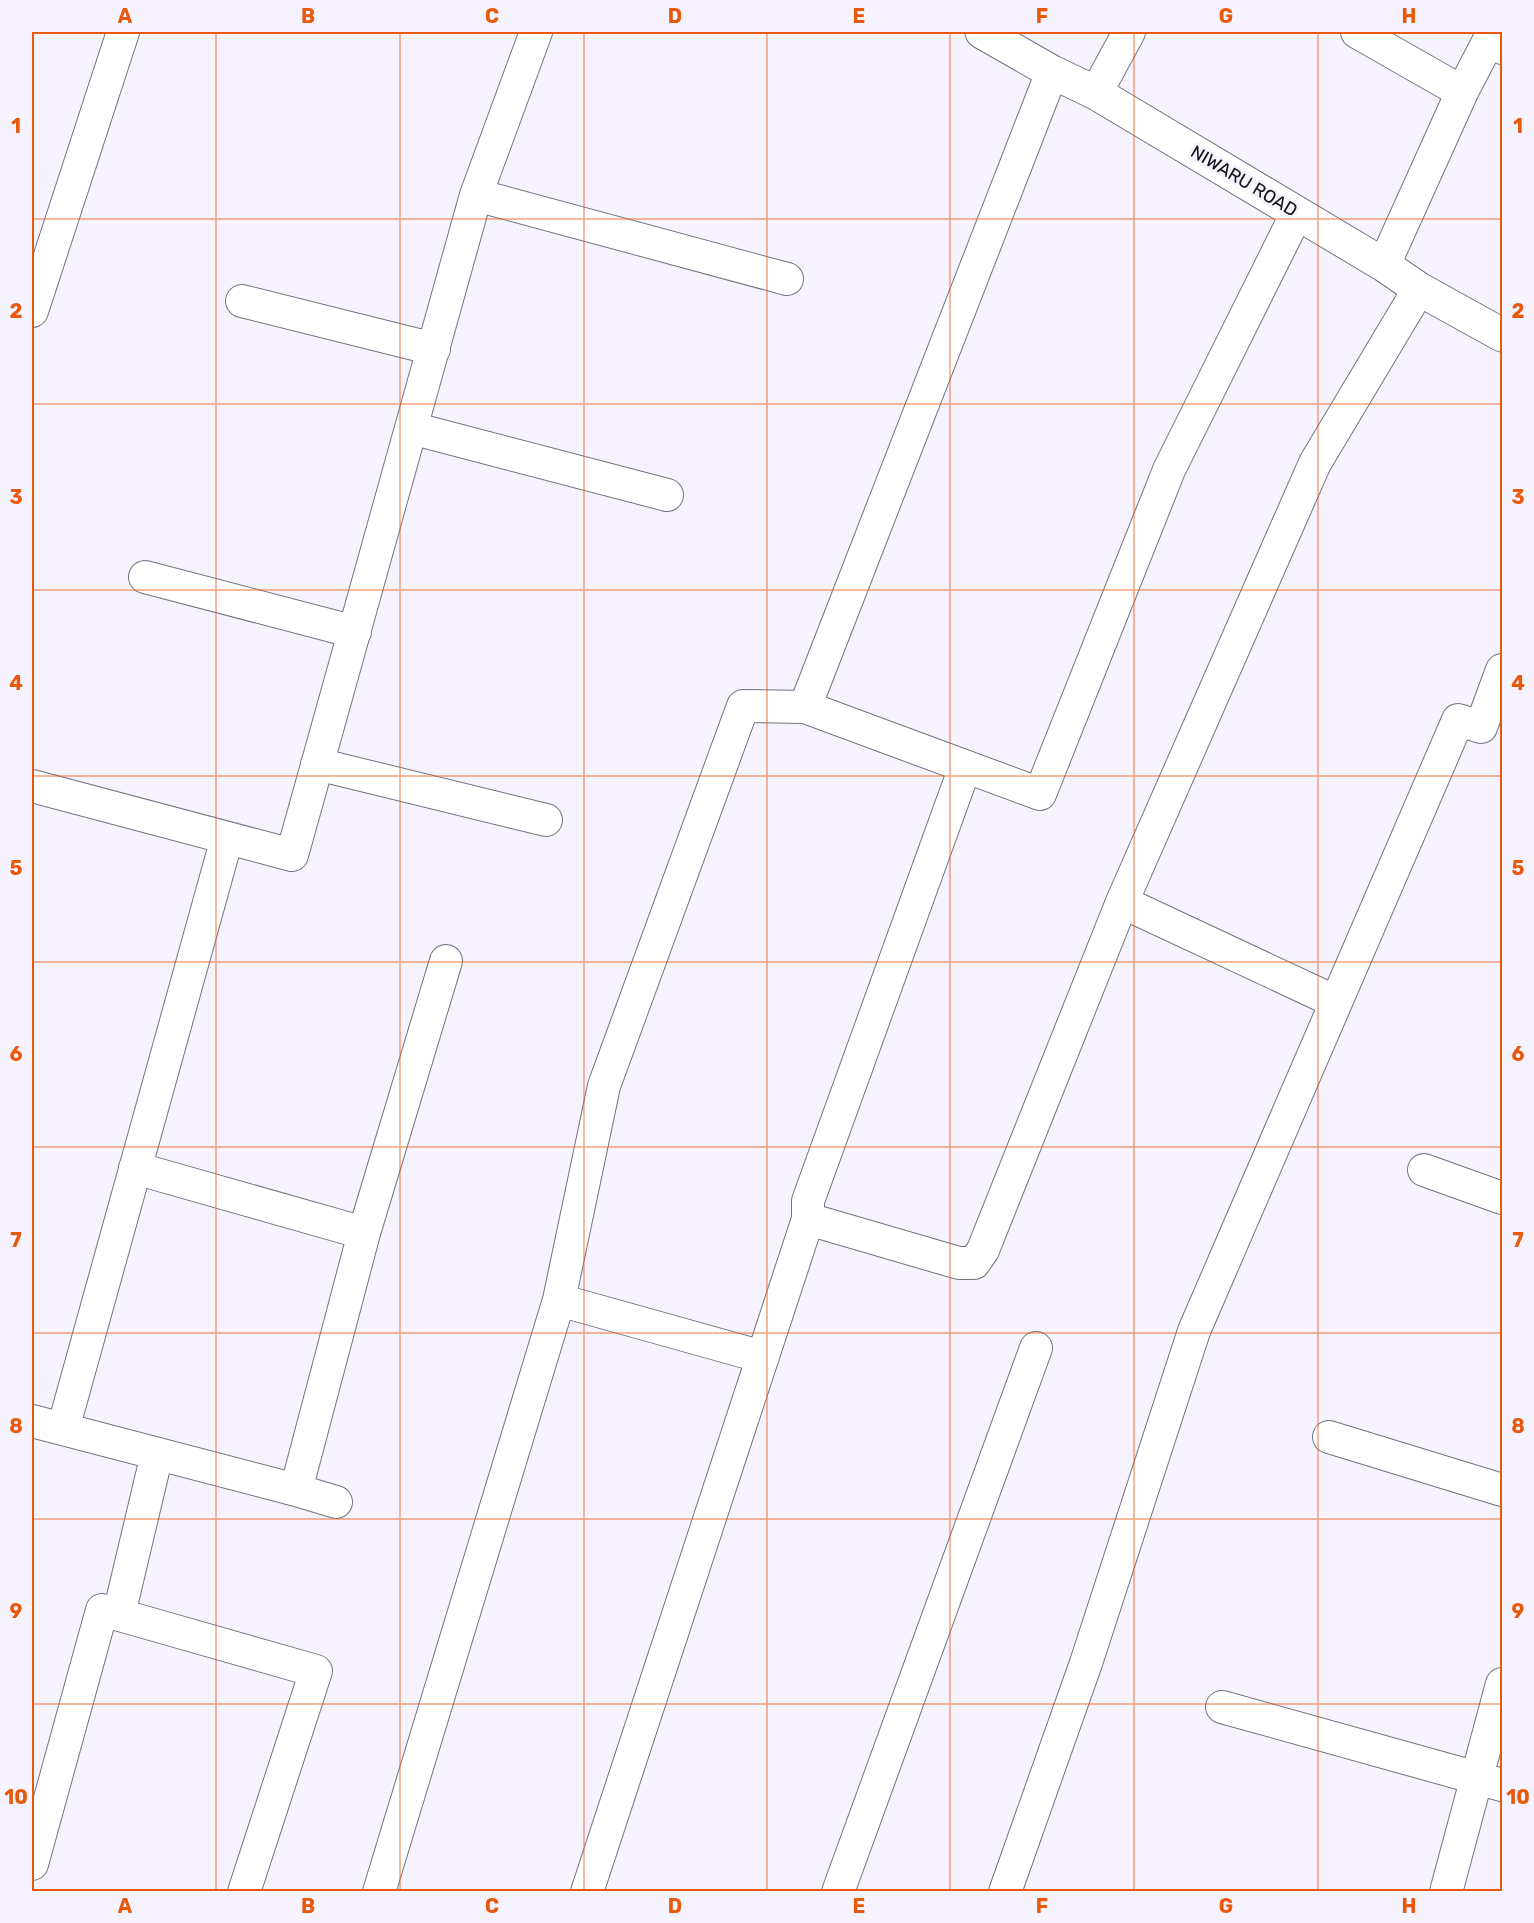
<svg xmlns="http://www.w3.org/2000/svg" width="1534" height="1923" font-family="Rubik,sans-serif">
	<rect width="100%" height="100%" fill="#f6f2fe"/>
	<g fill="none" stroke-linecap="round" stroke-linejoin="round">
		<g stroke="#77727f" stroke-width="34">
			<path id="minor" d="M1357 32 1462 92
				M1052 72 805 707 1040 794 1169 470 1297 213
				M1096 93 1129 32
				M476 195 787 279
				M1384 265 1462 92 1489 40 1502 48
				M242 301 434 349
				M32 311 123 32
				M411 428 667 495
				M145 577 355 632
				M317 764 546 820
				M32 786 292 855 476 195 536 32
				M1122 902 1336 1002
				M135 1168 364 1233
				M1424 1170 1502 1198
				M808 1219V1201L965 767
				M559 1300 763 1357
				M32 1421 296 1490 364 1233 446 961
				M63 1429 227 838
				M1329 1437 1502 1490
				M296 1490 336 1502
				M119 1614 157 1454
				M1222 1707 1502 1785
				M32 1864 102 1610 316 1671 244 1892
				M379 1892 559 1300 604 1086 743 706 805 707
				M587 1892 808 1219 959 1263H974L983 1250 1122 902 1315 463 1419 289
				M838 1892 1036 1348
				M1005 1892 1086 1663 1194 1331 1458 720 1481 727 1502 670
				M1446 1892 1502 1684"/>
		</g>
		<g stroke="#77727f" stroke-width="35">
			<path id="tertiary" d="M982 32 1052 72 1096 93 1384 265 1419 289 1502 335"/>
		</g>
		<use href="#minor" stroke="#fff" stroke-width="32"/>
		<use href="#tertiary" stroke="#fff" stroke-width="33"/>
	</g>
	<path fill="none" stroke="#e8590c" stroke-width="1.5" stroke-opacity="0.55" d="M216 32V1892M400 32V1892M584 32V1892M767 32V1892M950 32V1892M1134 32V1892M1318 32V1892M32 219H1502M32 404H1502M32 590H1502M32 776H1502M32 962H1502M32 1147H1502M32 1333H1502M32 1519H1502M32 1704H1502"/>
	<g text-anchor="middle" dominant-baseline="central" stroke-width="6" stroke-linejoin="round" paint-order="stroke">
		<g font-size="18" fill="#141217" stroke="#f6f2fe">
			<text transform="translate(1244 181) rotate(31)">NIWARU ROAD</text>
		</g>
	</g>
	<rect width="1534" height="1923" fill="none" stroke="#f6f2fe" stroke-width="66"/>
	<rect x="33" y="33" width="1468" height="1857" fill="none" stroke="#e8590c" stroke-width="2"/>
	<g font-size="20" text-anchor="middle" font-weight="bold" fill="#e8590c">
		<text x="125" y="23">A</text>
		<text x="308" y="23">B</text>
		<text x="492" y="23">C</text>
		<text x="675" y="23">D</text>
		<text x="859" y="23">E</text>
		<text x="1042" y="23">F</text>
		<text x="1226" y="23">G</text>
		<text x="1409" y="23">H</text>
		<text x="16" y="133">1</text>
		<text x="1518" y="133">1</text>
		<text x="16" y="318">2</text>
		<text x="1518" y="318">2</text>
		<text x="16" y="504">3</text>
		<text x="1518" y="504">3</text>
		<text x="16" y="690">4</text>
		<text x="1518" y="690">4</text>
		<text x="16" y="875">5</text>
		<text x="1518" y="875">5</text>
		<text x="16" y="1061">6</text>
		<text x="1518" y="1061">6</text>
		<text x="16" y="1247">7</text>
		<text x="1518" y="1247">7</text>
		<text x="16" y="1433">8</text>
		<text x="1518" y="1433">8</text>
		<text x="16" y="1618">9</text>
		<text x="1518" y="1618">9</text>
		<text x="16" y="1804">10</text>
		<text x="1518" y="1804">10</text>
		<text x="125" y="1913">A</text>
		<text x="308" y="1913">B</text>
		<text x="492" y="1913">C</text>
		<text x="675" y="1913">D</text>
		<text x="859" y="1913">E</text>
		<text x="1042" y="1913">F</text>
		<text x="1226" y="1913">G</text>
		<text x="1409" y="1913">H</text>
	</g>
</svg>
